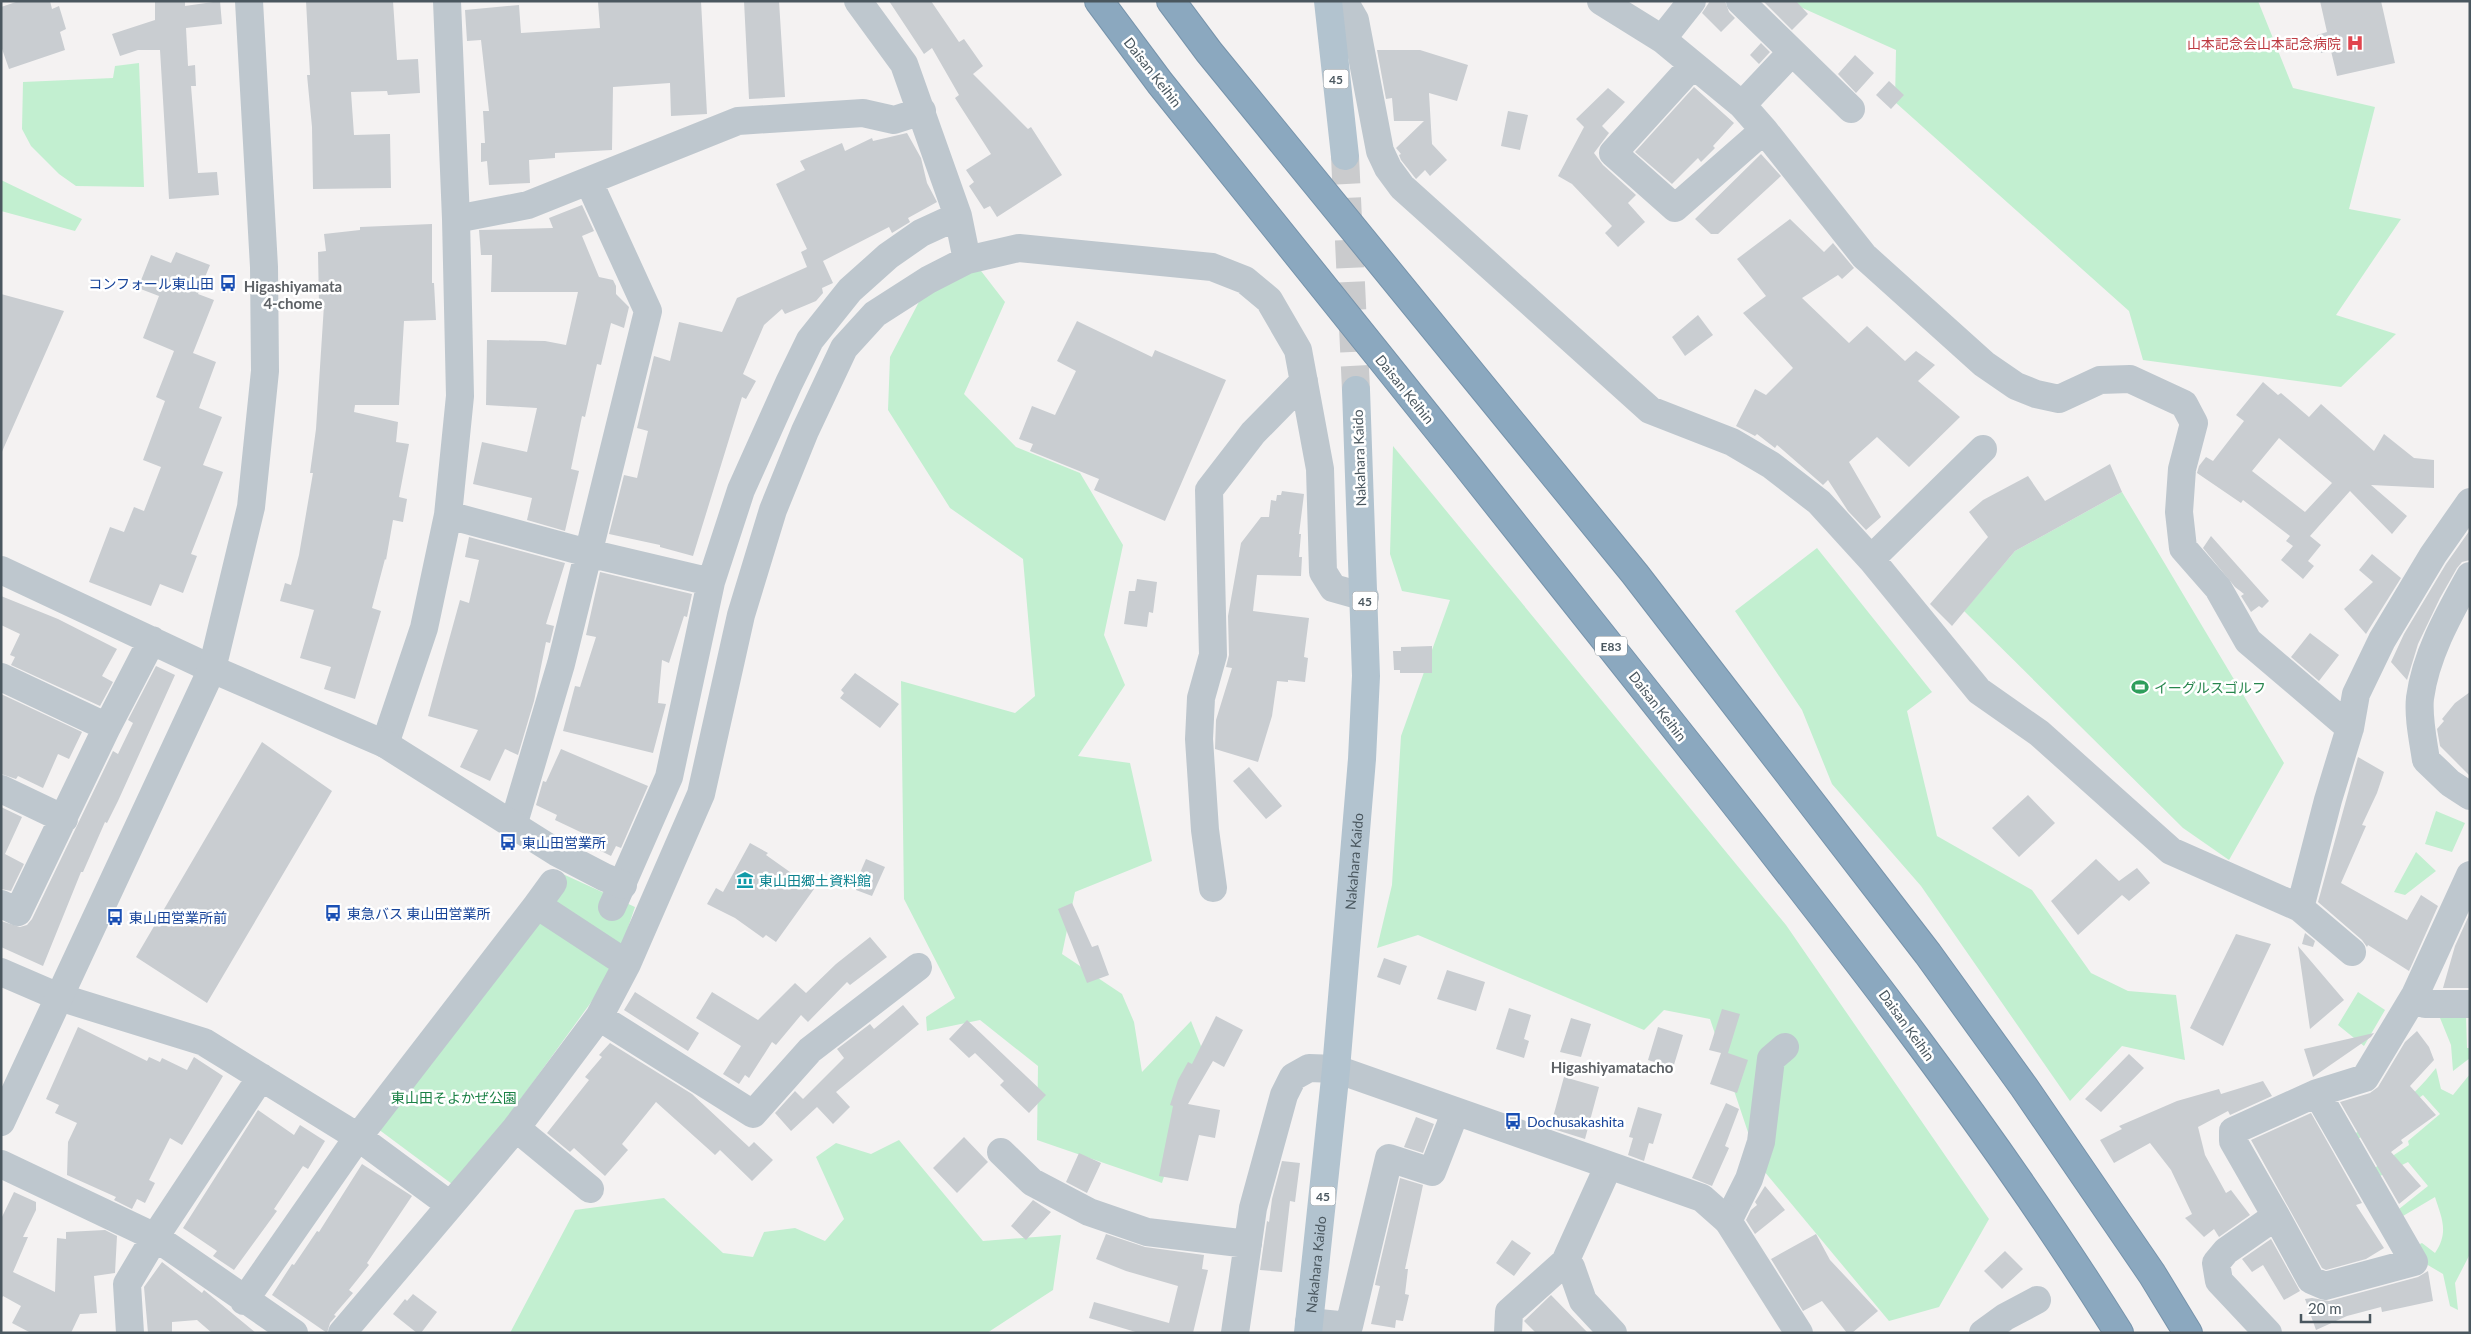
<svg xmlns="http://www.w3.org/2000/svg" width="2471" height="1334" font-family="Lato,'Noto Sans JP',sans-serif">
	<rect width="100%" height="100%" fill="#f4f2f2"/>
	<path fill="#c2efd0" d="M1787 1H2258L2293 88 2375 107 2349 209 2401 219 2336 315 2396 334 2341 387 2143 360 2129 311 1895 102 1896 50Z
		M139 63 144 187 76 186 59 174 31 146 22 129 23 82 113 78 115 66Z
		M1 180 82 219 75 231 1 211Z
		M978 267 1005 302 964 394 1016 447 1080 473 1123 545 1104 635 1125 685 1078 756 1130 763 1152 861 1075 892 1062 954 1122 994 1134 1022 1142 1072 1191 1021 1203 1051 1162 1183 1037 1140 1038 1066 980 1020 927 1031 926 1017 955 998 904 899 901 681 1015 713 1035 696 1023 559 950 508 888 410 890 357 921 298Z
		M1393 446 1786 925 1989 1219 1939 1307 1889 1321 1759 1165 1710 1019 1664 1010 1644 1030 1418 935 1377 948 1392 885 1401 736 1450 600 1402 591 1390 554Z
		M2122 492 2284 763 2229 860 2183 828 1964 611 2015 551Z
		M1817 548 1932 692 1907 711 1937 836 2032 890 2091 973 2128 991 2176 995 2185 1060 2122 1046 2070 1101 1921 886 1832 784 1802 710 1735 611Z
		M2436 811 2465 823 2452 852 2425 844Z
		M2416 852 2436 871 2405 895 2394 892Z
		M554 870 635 907 613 972 494 1136 452 1184 370 1123Z
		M2358 992 2385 1010 2364 1046 2338 1025Z
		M2438 1013 2466 1014 2467 1048H2470V1058L2453 1071 2451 1045Z
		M2436 1068 2441 1089 2453 1095 2470 1074V1254L2455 1283 2458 1310 2450 1306 2443 1274 2421 1261 2415 1246 2422 1243 2435 1253C2449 1232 2442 1219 2435 1197L2403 1216 2399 1209 2428 1186 2408 1162 2378 1177 2373 1169 2409 1145 2408 1141 2440 1114 2423 1095 2389 1120 2353 1142 2350 1136C2390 1115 2407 1104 2436 1068Z
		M899 1140 983 1241 1061 1235 1053 1290 987 1333H510L575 1210 664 1198 723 1253 753 1257 764 1232 795 1228 825 1241 844 1219 816 1157 836 1143 871 1154Z"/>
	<path fill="#c9cdd1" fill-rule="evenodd" d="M19 1H50L52 9 59 6 66 29 60 32 65 50 9 69 1 46V7Z
		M155 1H185V6L220 1 222 24 186 28 188 66 195 65 196 86H191L198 173 217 172 219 195 169 199 160 50H138L120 56 112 34 155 20Z
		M306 1H393L397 60 418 59 420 93 388 95 387 91 351 92 354 135 390 134 391 188 313 189 312 127 307 75H310Z
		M620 1H701L707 114 671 116 670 83 613 87 612 150 555 153V158L529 160 530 183 489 185 487 161 481 162V143H485L483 111H489L481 40 467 41 465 10 519 5 521 33 600 28 598 2Z
		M744 1H779L785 97 749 99Z
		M889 1H931L959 42 964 39 983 66 973 74 1028 129 1031 127 1062 175 997 217 990 206 984 209 969 186 974 182 966 170 991 154 955 98 959 95 932 48 924 54Z
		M1710 1H1725L1729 12 1735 18 1721 32 1702 13Z
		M1763 1H1796L1808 14 1792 30Z
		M2320 1H2381L2395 63 2337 76 2331 51 2321 53 2317 35 2327 32Z
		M1761 43 1770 52 1759 64 1750 55Z
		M1377 50H1420L1468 65 1457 101 1429 93 1432 144 1447 160 1430 176 1425 170 1416 179 1401 160 1399 155 1401 154 1396 148 1424 121H1394L1392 98 1386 99Z
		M1855 55 1874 73 1856 93 1838 74Z
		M1889 81 1904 95 1891 109 1876 95Z
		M1694 87 1734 123 1713 146 1715 148 1701 162 1698 158 1672 184 1635 152Z
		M1608 88 1625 102 1602 126 1609 133 1594 153 1603 165 1636 195 1628 203 1645 222 1618 247 1605 233 1612 226 1572 184 1558 176 1584 127 1576 119Z
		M1508 111 1528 115 1520 150 1501 146Z
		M907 133 921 158 927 183 937 202 908 218 910 222 892 233 889 227 823 261 833 283 822 288 823 293 816 301 785 314 782 309 764 325 743 374 756 381 746 399 742 397 693 556 660 547V545L609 534 624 475 637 478 648 431 637 428 654 356 670 361 679 322 722 332 737 298 807 267 801 252 807 249 776 184 805 170 800 161 842 143 845 151 872 138 873 141Z
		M1761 154 1781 176 1718 234H1711L1695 219Z
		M582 205 594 231 582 236 599 277 613 280 616 286V294L629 307 624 328 611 323 601 365 597 364 585 417 582 416 571 469 579 471 565 531 527 520 532 498 473 484 482 442 527 452 537 408 486 405 487 340 545 341 566 345 578 292H491L492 255H481L479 230 553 228 549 218Z
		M1790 219 1824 252 1833 243 1854 268 1842 279 1838 275 1802 298 1849 343 1867 326 1905 361 1916 351 1935 365 1918 381 1960 417 1909 467 1877 437 1849 462 1881 517 1866 530 1848 511 1828 480 1823 485 1777 445 1775 448 1757 434 1755 436 1736 426 1755 389 1766 395 1793 368 1743 313 1766 296 1737 259Z
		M432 224V283H434L436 320 404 321 399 405H355L354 412 398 422 396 442 409 444 399 497 407 499 403 522 393 520 386 560 385 559 372 608 381 611 355 699 324 689 331 667 300 658 314 610 280 601 285 583 291 585 299 555 313 473H310L316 429 324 305H319L318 252 326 251 324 234 360 230V227Z
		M176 252 210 265 198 294 214 300 193 353 216 362 199 408 222 417 203 465 223 472 191 554 197 556 183 593 160 584 151 606 89 582 110 527 124 532 134 507 144 511 161 467 143 460 165 401 156 397 174 351 143 338 159 296 138 288 151 255 171 263Z
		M1 294 64 311 1 454Z
		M1698 315 1713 335 1685 356 1672 337Z
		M1077 321 1152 357 1155 350 1226 380 1165 521 1094 490 1099 479 1030 451 1033 444 1019 439 1032 406 1055 415 1076 371 1057 361Z
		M2263 382 2278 395 2281 393 2309 417 2321 404 2374 451 2384 434 2414 458 2434 460V488L2371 485 2407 516 2392 534 2350 491 2310 536 2321 545 2308 561 2314 566 2303 579 2281 560 2293 546 2286 541 2290 536 2243 500 2241 503 2197 473 2199 466 2206 457 2213 461 2244 421 2236 415ZM2279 438 2332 483 2305 512 2252 471Z
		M2110 464 2122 492 2015 551 1952 626 1930 604 1988 537 1969 512 1983 500 2028 476 2045 501Z
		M1282 491 1304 494 1299 534H1301L1299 557H1302L1301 576 1257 575 1253 611 1309 618 1304 657 1308 658 1305 682 1288 680V682L1277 681 1272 716 1258 762 1215 749 1216 720 1232 668 1226 667 1229 655 1228 616 1241 543 1261 517H1269L1271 500 1276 501 1277 495H1281Z
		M2470 530V560L2462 562 2457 568 2440 598 2418 644 2407 680 2391 662 2404 634 2446 564Z
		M2211 536 2269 601 2262 608 2259 606 2251 612 2241 596 2244 594 2235 587 2203 548Z
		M469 537 565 563 546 624 554 626 550 643 546 642 534 701 518 755 505 749 490 781 460 767 478 730 428 716 460 600 469 603 479 560 465 557Z
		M2372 554 2401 578 2366 634 2344 609 2373 582 2359 570Z
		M600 572 692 594 687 617 684 616 669 663 662 660 658 703 666 704 653 753 563 731 575 686 580 687 596 637 586 635Z
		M1137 579 1157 582 1153 613 1149 612 1147 627 1124 624 1129 591H1135Z
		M1 596 58 619 117 649 102 676 113 682 100 706 11 665 15 657 10 655 20 634 1 625Z
		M2310 633 2339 655 2319 681 2291 657Z
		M1432 646V673H1400V670H1394L1393 651H1401V647Z
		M156 666 175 675 118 801 107 823 105 822 83 872H81L43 966 1 947V921L20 927 27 925 32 919 113 751 118 754 133 723 128 720Z
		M855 673 899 704 880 728 840 698 844 693 841 690Z
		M2470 692V776L2440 746 2437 729 2444 721 2442 719 2455 703Z
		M1 694 82 732 69 759 58 754 43 788 18 776 16 779 1 774Z
		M262 742 332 791 207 1003 136 957Z
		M561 749 648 786 621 848 616 846 611 856 589 845 593 838 555 820 557 815 536 805 543 781 546 782Z
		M2358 757 2384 772 2377 793 2362 825 2366 826 2341 883 2407 920 2421 895 2438 906 2409 971 2368 945 2367 947 2362 940 2318 902Z
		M1249 767 1282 806 1266 819 1233 781Z
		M2028 795 2055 823 2019 857 1992 828Z
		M1 807 22 817 5 854 24 864 11 891 1 889Z
		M750 843 768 853 766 855 814 889 776 942 766 935 763 938 735 918 707 904 716 888 723 892Z
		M866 859 885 867 872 896 856 890V882Z
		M2096 859 2119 881 2137 868 2150 883 2129 901 2122 895 2078 935 2051 901Z
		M1072 903 1092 947 1098 945 1109 975 1087 983 1058 909Z
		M2470 913V988H2443L2455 946Z
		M2305 933 2315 941 2313 947 2302 944Z
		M2236 934 2271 944 2223 1046 2190 1028Z
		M870 937 887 957 850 985 847 982 808 1022 801 1015 776 1045 772 1042 749 1078 745 1075 739 1084 723 1074 741 1046 696 1018 712 992 758 1020 795 983 806 993 836 964Z
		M2298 946 2344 1000 2310 1029Z
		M1384 958 1407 966 1400 985 1377 977Z
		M1447 970 1485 982 1476 1011 1437 999Z
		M635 992 699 1033 688 1051 624 1010Z
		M903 1005 919 1024 836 1092 850 1107 833 1124 817 1107 791 1131 775 1113 795 1091 803 1099 844 1058 837 1049 870 1024 874 1029Z
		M1509 1008 1531 1015 1524 1039 1529 1041 1524 1058 1496 1049Z
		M1722 1009 1740 1014 1728 1053 1748 1060 1737 1093 1710 1084 1721 1053 1709 1050Z
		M1216 1016 1243 1030 1224 1067 1213 1061 1188 1104 1220 1110 1215 1138 1199 1135 1188 1181 1159 1176 1173 1106 1170 1105 1178 1080 1188 1062 1192 1064Z
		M1571 1018 1591 1024 1581 1057 1560 1052Z
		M967 1020 1046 1095 1029 1113 1000 1085 1004 1081 975 1053 969 1058 949 1039Z
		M78 1027 147 1061 149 1057 160 1062 162 1058 187 1070 194 1057 223 1076 182 1145 170 1138 149 1180 155 1183 145 1203 137 1199 132 1209 114 1200 116 1197 67 1175 68 1142 77 1123 55 1113 59 1105 46 1099Z
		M1658 1027 1683 1035 1673 1068 1648 1060Z
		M2417 1031 2429 1047 2434 1060 2410 1086 2436 1115 2401 1140 2403 1143 2391 1152 2421 1186 2399 1204 2340 1102 2370 1093 2378 1087 2405 1042Z
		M2374 1033 2371 1037 2313 1077 2304 1049Z
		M610 1043 692 1094 749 1147 754 1142 773 1160 752 1181 720 1150 715 1155 656 1102 622 1144 628 1150 605 1176 574 1148 570 1152 547 1133 589 1080 585 1077 602 1057 599 1055Z
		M2129 1054 2144 1068 2101 1112 2085 1099Z
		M1564 1077 1599 1087 1585 1139 1550 1128Z
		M2263 1081 2272 1096 2230 1115 2228 1111 2198 1127 2205 1155 2226 1193 2231 1190 2250 1215 2219 1237 2214 1229 2204 1237 2185 1218 2192 1214 2171 1170 2150 1143 2114 1163 2100 1140 2122 1129 2119 1126 2177 1101 2219 1089 2221 1094Z
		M1726 1103 1739 1109 1725 1146 1729 1148 1712 1186 1692 1178Z
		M1638 1107 1662 1114 1653 1144 1649 1143 1644 1161 1628 1155 1633 1138 1629 1137Z
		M258 1110 294 1135 300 1125 325 1141 308 1169 303 1166 274 1209 277 1211 234 1270 213 1256 217 1251 183 1228Z
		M2311 1113 2362 1203 2356 1205 2384 1248 2366 1259 2326 1270 2322 1268 2251 1140Z
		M1416 1117 1434 1124 1423 1153 1404 1147Z
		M964 1137 988 1162 957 1193 933 1168Z
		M1079 1153 1101 1163 1087 1193 1066 1182Z
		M1282 1161 1300 1163 1295 1202 1290 1201 1282 1272 1260 1270 1267 1221 1269 1222 1272 1199Z
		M362 1164 412 1196 367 1263 369 1265 349 1290 353 1293 334 1315 336 1316 330 1323 327 1333 272 1295 292 1264 294 1265 317 1231 319 1232Z
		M1400 1178 1423 1185 1405 1269H1408L1405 1294 1409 1295 1403 1321 1396 1320 1395 1328 1371 1324 1380 1286 1375 1285 1376 1280Z
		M1765 1186 1785 1210 1755 1234 1746 1220 1751 1210 1757 1205 1755 1202Z
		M14 1192 36 1202V1210L23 1237H28L13 1272 55 1292 57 1238 66 1239V1232L105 1230 117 1236 115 1273 94 1276 97 1313 80 1314 71 1333H31L12 1323 21 1306 3 1296 1 1299V1219Z
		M1033 1200 1051 1212 1026 1240 1011 1226Z
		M1106 1234 1145 1247 1204 1255 1202 1269 1208 1270 1193 1333H1139L1089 1318 1094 1302 1169 1323 1178 1286 1126 1271 1096 1259Z
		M1816 1234 1830 1260 1878 1311 1852 1333H1847L1822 1301 1803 1311 1771 1259Z
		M2271 1239 2300 1291 2284 1300 2263 1265 2252 1272 2242 1259Z
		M1512 1240 1531 1253 1514 1276 1496 1263Z
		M2005 1251 2023 1269 2002 1289 1984 1271Z
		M162 1262 202 1293 204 1290 256 1333H212L197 1320 172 1322V1333H148L144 1287Z
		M2428 1271 2433 1301 2382 1312 2381 1307 2347 1316 2316 1330 2305 1299 2312 1298 2329 1301 2418 1277Z
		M413 1294 437 1312 421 1333H417L393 1314 405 1299 407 1301Z
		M1551 1295 1588 1333H1536L1524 1321Z"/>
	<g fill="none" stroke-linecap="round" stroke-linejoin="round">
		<path stroke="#cacbcd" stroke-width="28" stroke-dasharray="28 14" stroke-linecap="butt" d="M1345 156 1356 390"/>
		<g stroke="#7693ab" stroke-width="30">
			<path id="motorway" d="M1099 1 1160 83C1340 307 1521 532 1699 758 1846 944 1993 1131 2119 1333
				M1171 1 1209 52 1635 574 1928 954 2024 1087 2152 1274 2188 1333"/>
		</g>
		<path stroke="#bec7ce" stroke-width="28" d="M858 1 904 64 958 216 967 260
			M1344 1 1355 20 1380 151 1388 168 1402 187 1650 410 1732 442 1771 465 1819 502 1871 559 1979 691 2039 733 2171 851 2300 908 2352 952
			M1601 1 1662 39 1742 105 1764 130 1864 256 1984 364 2016 386 2036 394 2059 399 2100 380 2130 379 2184 404 2194 423 2182 469 2179 512 2183 548 2218 588 2248 641 2350 728
			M1740 1 1851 109
			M1662 39 1692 1
			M1692 66 1613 153 1675 208 1764 130
			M1742 105 1792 52
			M456 219 528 205 738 121 863 113 894 120 922 111
			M448 515 588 553 711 582
			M1871 559 1983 449
			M1 570 212 669
			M2470 576C2449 614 2426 654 2420 698 2418 717 2423 740 2426 760L2450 783 2470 796
			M1 677 107 727
			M385 744 424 628 448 515 460 396 456 219 447 1
			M1 789 64 819
			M513 826 561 664 648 311 589 182
			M553 883 537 905 627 964
			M1213 888 1205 830 1199 739 1201 698 1213 655 1209 490 1253 433 1304 381
			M1 904 18 912 107 727 152 640
			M612 907 669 777 711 582 741 490 789 383 810 340 850 290 888 256 921 233 958 216
			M2300 908 2328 800 2350 728 2356 694 2382 640 2433 555 2470 502
			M1 972 59 997 204 1042 358 1137 450 1205
			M2415 995 2425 1004H2470
			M599 1017 753 1114 810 1050 918 967
			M516 1128 590 1189
			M1001 1152 1032 1182 1089 1212 1147 1232 1248 1244
			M1 1164 155 1237 294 1333
			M1608 1167 1565 1262 1571 1267 1583 1301 1613 1333
			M2276 1216 2311 1280 2325 1286 2414 1262 2317 1093
			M1728 1221 1749 1179 1761 1142 1771 1059 1785 1047
			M244 1301 358 1137 537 905
			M1309 1322 1349 1326 1389 1158 1432 1172 1455 1113
			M130 1333 127 1284 155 1237 261 1077
			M342 1333 516 1128 599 1017 627 964 701 794 741 615 773 510 805 431 844 348 875 314 928 280 967 260 1019 248 1212 267 1245 280 1269 300 1298 350 1320 469 1323 572 1333 588 1365 597
			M1235 1333 1253 1208 1284 1095 1293 1077 1309 1068 1336 1069
			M1508 1333 1509 1312 1565 1262
			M1983 1333 2005 1317 2037 1300
			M2268 1333 2219 1281 2216 1263 2226 1251 2276 1216 2233 1141V1131L2317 1093 2365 1078 2415 995 2470 875"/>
		<path stroke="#bec7ce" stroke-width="28" d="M212 669 385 744 556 852 604 877 623 885
			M1336 1069 1702 1198 1728 1221 1799 1333
			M1 1122 212 669 251 507 265 371 264 267 249 1"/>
		<g stroke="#b2c3cf" stroke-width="28">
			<path d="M1328 1 1345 156"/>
			<path id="s1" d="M1308 1333 1336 1069 1362 759 1366 676 1356 390"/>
		</g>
		<use href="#motorway" stroke="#8ba8bf" stroke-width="28"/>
	</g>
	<defs>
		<g id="hospital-bare" transform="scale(1.35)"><path d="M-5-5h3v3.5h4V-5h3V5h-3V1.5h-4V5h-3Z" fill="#e0444e" stroke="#fff" stroke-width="2.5" paint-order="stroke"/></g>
		<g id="bus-bare" transform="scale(1.35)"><path d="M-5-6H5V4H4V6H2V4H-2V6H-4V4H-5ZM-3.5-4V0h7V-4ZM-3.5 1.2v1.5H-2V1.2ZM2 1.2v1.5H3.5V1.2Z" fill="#1a4fb4" stroke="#fff" stroke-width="2.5" paint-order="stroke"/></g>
		<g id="stadium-bare" transform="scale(1.35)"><path d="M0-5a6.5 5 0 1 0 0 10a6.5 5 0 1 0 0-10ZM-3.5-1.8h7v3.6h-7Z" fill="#2e9e5b" stroke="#fff" stroke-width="2.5" paint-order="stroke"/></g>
		<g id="museum-bare" transform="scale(1.35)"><path d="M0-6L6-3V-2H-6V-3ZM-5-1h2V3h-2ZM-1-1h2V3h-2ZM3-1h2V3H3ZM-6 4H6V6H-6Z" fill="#0f9aa8" stroke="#fff" stroke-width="2.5" paint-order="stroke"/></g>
	</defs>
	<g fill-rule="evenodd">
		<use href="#hospital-bare" x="2355" y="43"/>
		<use href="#bus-bare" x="228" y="283"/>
		<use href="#stadium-bare" x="2140" y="687"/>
		<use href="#bus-bare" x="508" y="842"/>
		<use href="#museum-bare" x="745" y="880"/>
		<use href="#bus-bare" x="333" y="913"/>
		<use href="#bus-bare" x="115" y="917"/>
		<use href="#bus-bare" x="1513" y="1121"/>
	</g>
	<g text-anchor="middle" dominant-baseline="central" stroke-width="5" stroke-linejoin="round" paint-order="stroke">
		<g fill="#fff" stroke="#80898f" stroke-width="1">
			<rect x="1323.5" y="69.5" width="25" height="19" rx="4"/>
			<rect x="1352.5" y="591.5" width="25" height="19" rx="4"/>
			<rect x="1595" y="636.5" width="32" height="19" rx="4"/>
			<rect x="1310.5" y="1186.5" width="25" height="19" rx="4"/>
		</g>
		<g font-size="12" font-weight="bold" fill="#4a575f">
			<text x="1336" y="79">45</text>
			<text x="1365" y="601">45</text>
			<text x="1611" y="646">E83</text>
			<text x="1323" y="1196">45</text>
		</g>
		<g font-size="14" fill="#be3a42" stroke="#fff" text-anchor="end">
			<text x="2341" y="43">山本記念会山本記念病院</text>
		</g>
		<g font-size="14" fill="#4a575f" stroke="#fff">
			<text transform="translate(1153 72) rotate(52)">Daisan Keihin</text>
			<text transform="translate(1405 389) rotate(51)">Daisan Keihin</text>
			<text transform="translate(1359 458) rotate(-92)">Nakahara Kaido</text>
			<text transform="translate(1658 706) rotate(52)">Daisan Keihin</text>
			<text stroke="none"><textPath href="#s1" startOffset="474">Nakahara Kaido</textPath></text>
			<text transform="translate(1907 1025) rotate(54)">Daisan Keihin</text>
			<text stroke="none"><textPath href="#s1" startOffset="69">Nakahara Kaido</textPath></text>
		</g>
		<g font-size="14" fill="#164399" stroke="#fff" text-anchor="start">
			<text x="214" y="283" text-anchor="end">コンフォール東山田</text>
			<text x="522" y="842">東山田営業所</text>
			<text x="347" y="913">東急バス 東山田営業所</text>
			<text x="129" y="917">東山田営業所前</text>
			<text x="1527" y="1121">Dochusakashita</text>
		</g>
		<g font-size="14" fill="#27864d" stroke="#fff" text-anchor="start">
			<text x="2154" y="687">イーグルスゴルフ</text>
		</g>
		<g font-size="14" fill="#0d838f" stroke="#fff" text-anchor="start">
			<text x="759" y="880">東山田郷土資料館</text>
		</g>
		<g font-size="14" fill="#1a8145" stroke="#fff">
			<text x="454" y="1097">東山田そよかぜ公園</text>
		</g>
		<g font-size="15" font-weight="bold" fill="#5e6266" stroke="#fff">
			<text x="293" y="286">Higashiyamata<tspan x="293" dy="17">4-chome</tspan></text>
			<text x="1612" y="1067">Higashiyamatacho</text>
		</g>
	</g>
	<rect width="2471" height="1334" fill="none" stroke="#4a575f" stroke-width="5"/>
	<path d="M2301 1314v8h69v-8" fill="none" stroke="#4a575f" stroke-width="2.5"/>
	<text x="2308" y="1314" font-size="15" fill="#4a575f" stroke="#ffffff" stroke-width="4" paint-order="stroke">20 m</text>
</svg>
